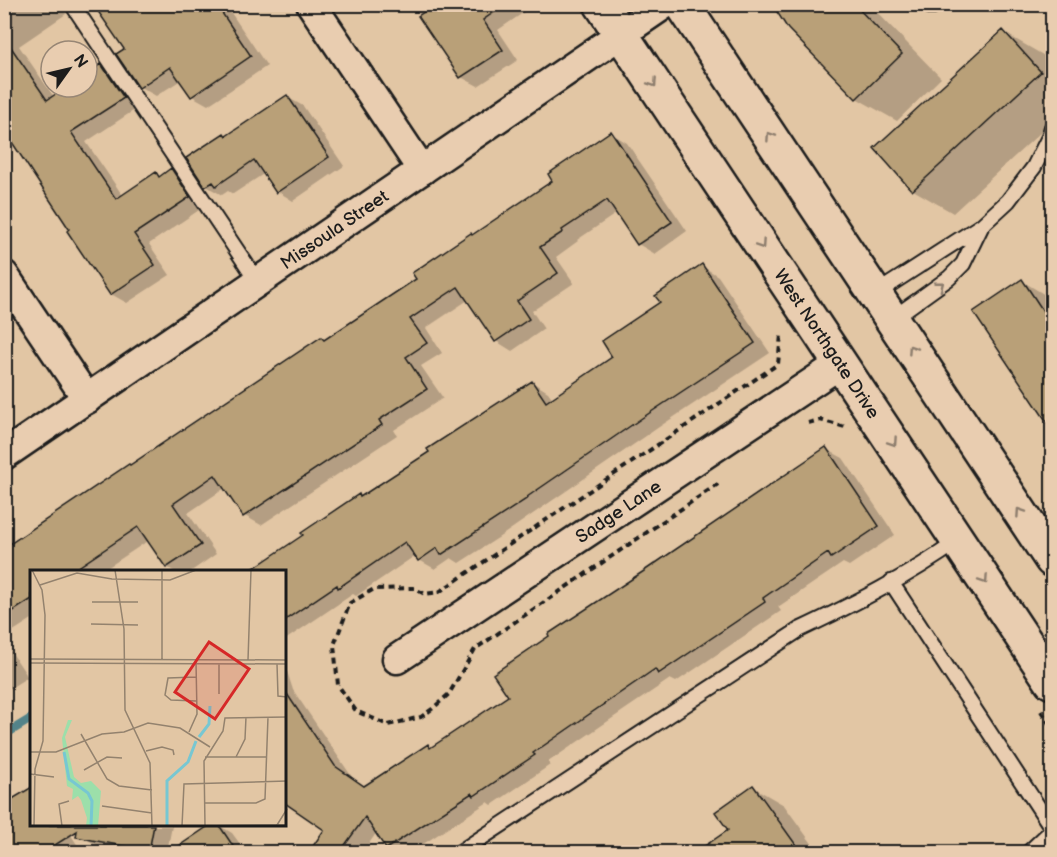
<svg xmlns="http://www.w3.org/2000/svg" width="1057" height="857" font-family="'Balsamiq Sans',sans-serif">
	<rect width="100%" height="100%" fill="#e2c6a4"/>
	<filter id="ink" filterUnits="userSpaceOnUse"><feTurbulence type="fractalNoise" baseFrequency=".0167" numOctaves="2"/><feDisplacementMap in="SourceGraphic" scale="12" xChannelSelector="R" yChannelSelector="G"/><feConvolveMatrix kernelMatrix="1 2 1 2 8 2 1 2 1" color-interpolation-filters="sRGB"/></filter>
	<g filter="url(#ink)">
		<path fill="#0003" d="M4 4H60L66 14 19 46 54 97 69 87H87V75L101 66 118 75 139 107 86 142 123 196 156 174 161 177 171 170 188 180 205 206 149 244 170 275 127 303 111 294 71 230 4 126Z
			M95 4H225L267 66 208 105 192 96 181 80 156 96 140 87 126 50Z
			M413 4H536L498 30 518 60 478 86 461 77Z
			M774 4H874L871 6 941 78 897 121 856 98Z
			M1003 32 1043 55 1052 65V122L953 213 913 190Z
			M287 97 303 106 344 166 293 201 277 191 265 173 233 194 228 191 222 195 206 186 227 137Z
			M611 133 627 143 687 231 655 254 638 244 617 213 577 240 578 241 556 257 574 283 532 311 544 329 512 351 496 341 468 300 426 328 442 353 421 366 443 398 394 430 397 435 261 525 245 516 225 488 188 513 216 554 190 572H175L167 567 149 540 101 572H32V619L4 637V550L130 466 418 280 473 236 555 181Z
			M702 266 718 276 770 353 659 427 498 538 459 563 451 558 435 569 419 560 416 555 356 596 353 594 285 640V572H251L305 535 359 496 362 498 532 382 548 392 553 399 615 358 662 303Z
			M1022 281 1052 299V428Z
			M826 449 843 458 895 535 849 566 843 563 778 607 781 611 676 682 670 679 548 762 550 765 492 805 488 802 411 852H396L388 848 377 832 363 852H310L326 829 285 801V665L293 690 352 777 365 787 428 746 432 748 510 696Z
			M4 641 28 677 4 692Z
			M753 787 784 805 818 852H722L714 841 730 830Z
			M4 806 32 826H65L80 849 74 852H4Z
			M87 826H172L167 852H128L101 847 84 838Z
			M213 826H220L232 833 246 852H200L192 840Z"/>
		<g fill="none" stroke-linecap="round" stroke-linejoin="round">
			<path stroke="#538389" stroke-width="9" d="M4 735 32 718"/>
		</g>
		<path fill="#b9a078" stroke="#1c1c1c" stroke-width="1.5" d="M93 4H216L251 56 191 97 170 67 139 88 116 54 124 49Z
			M436 4H506L483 20 503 50 460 78 418 16Z
			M772 4H854L902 54 856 99 788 29Z
			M1003 30 1041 72 912 191 874 148Z
			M4 37 47 100 66 87H87V73L101 64 124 98 71 132 116 199 156 172 159 177 171 168 190 197 134 234 155 265 110 295 67 231 69 229 4 130Z
			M287 95 329 157 276 193 254 160 216 186 213 182 205 187 186 158 224 133 226 136Z
			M611 131 672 222 637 245 607 200 562 230 563 232 540 247 558 273 517 301 529 319 495 342 458 287 410 319 427 343 406 357 427 389 379 420 382 425 243 517 215 475 173 504 201 545 166 568 138 527 71 572H32V599L4 617V548L129 464 130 465 321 337 324 340 416 279 412 273 471 233 472 235 552 181 548 174Z
			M702 264 755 343 642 418 527 497 528 498 441 555 437 548 418 561 405 542 338 588 337 585 285 620V572H248L303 535 301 533 359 494 360 497 429 452 427 449 532 381 546 402 612 357 602 341 660 302 655 296Z
			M1022 279 1053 326V431L973 312Z
			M826 447 879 526 831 558 828 553 763 598 765 602 658 674 655 669 533 753 535 755 474 796 472 793 386 849 365 817 340 852H309L324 830 285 803V691L335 766 364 786 428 744 430 748 508 696 493 674 549 636 548 634 644 571Z
			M753 785 801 852H696L728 830 715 812Z
			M32 787V825H154L149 851 76 837 77 831 44 852H4V804Z
			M210 825H219L237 852H170Z"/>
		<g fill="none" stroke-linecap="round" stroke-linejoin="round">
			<g stroke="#1c1c1c" stroke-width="18">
				<path id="service" d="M72 4 258 282
					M929 4 931 7 936 4
					M875 294 982 225 1008 201 1034 167 1049 137 1052 127
					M892 319 949 278 963 264 981 227
					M891 582 1052 828
					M460 852 799 630C854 604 909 576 958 541
					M1029 852 1048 834 1052 832"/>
			</g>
			<g stroke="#1c1c1c" stroke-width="33">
				<g id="minor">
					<path d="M311 4 422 170"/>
					<path d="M4 275 87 399"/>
					<path id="s1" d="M4 455 665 4"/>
					<path id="s2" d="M397 659 840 364"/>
				</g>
			</g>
			<g stroke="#1c1c1c" stroke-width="38">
				<g id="secondary">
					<path id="s3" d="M601 4 1052 682"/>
					<path d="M682 4 1052 560"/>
				</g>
			</g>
			<path stroke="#1c1c1c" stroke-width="4" stroke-dasharray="6 4.5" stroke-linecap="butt" d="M808 423 820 420 845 427
				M718 484 475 649 449 694 432 709 421 717 388 725 356 711 338 685 334 645 350 603 374 589 413 588 425 594 439 592 778 364 781 335
				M1041 711 1052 728"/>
			<use href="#service" stroke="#e9cdb0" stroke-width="14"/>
			<use href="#minor" stroke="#e9cdb0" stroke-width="28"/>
			<use href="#secondary" stroke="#e9cdb0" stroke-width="33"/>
		</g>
		<defs><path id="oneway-chevron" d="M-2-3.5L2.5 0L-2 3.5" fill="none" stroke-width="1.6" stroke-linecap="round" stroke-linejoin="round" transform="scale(1.5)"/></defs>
		<g stroke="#8d7d6d">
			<use href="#oneway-chevron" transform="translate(653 83) rotate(56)"/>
			<use href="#oneway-chevron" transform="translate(770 136) rotate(-124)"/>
			<use href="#oneway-chevron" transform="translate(761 245) rotate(56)"/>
			<use href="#oneway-chevron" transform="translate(940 285) rotate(-38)"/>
			<use href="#oneway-chevron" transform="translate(912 349) rotate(-124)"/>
			<use href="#oneway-chevron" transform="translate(893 442) rotate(56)"/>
			<use href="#oneway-chevron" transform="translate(1020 512) rotate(-124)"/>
			<use href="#oneway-chevron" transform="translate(984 580) rotate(56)"/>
		</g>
	</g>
	<g text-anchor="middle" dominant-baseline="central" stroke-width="6" stroke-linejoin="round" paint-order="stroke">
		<g font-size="18" fill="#1c1c1c" stroke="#e9cdb0">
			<text stroke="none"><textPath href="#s1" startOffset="400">Missoula Street</textPath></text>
			<text stroke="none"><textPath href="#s3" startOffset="408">West Northgate Drive</textPath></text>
			<text stroke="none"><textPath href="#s2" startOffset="266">Sadge Lane</textPath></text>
		</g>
	</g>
	<g transform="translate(30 570)">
		<rect width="256" height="256" fill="#e2c6a4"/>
		<path d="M38 150H42L35 167 44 207 51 213 61 211 71 221 68 256H56L57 248 51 230 48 226 42 230 43 219 37 216 32 168Z" fill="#9cdfaa"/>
		<path fill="none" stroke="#77c7d2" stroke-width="3" d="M169 167 179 154 180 136M34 182 39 209 58 223 62 231 61 256M137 256V211L158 192 166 171"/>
		<path fill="none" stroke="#93826e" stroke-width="1.5" d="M2 0 12 20 15 45 13 171 5 199 4 256M85 0 94 59 95 140 120 193 122 256M10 15 47 3 82 9 140 10 166 0M62 32H108M61 54 108 55M0 89 257 90M132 90V0M218 90 221 0M0 93 257 94M247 94 248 126 257 127M166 107 138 108 135 125 141 130 166 131M189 124V94M159 162 167 144 166 92M51 164 77 209 89 216 122 220M116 181 132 177 143 180 144 185M0 182H26L72 164 94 162 118 153 150 158 180 177M175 187H237M206 187 215 169 216 147M54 200 77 187 92 188M0 204 24 207M174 233H226L235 229 238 147M72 236 122 243M175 255 174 191 193 161 195 148 257 147M247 255 257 239M32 256 29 234 39 231M152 256 154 214 257 211M164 256 257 255"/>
		<path fill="#d62828" fill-opacity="0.15" stroke="#d62828" stroke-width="3" d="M179 72 219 99 185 149 145 122Z"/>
		<rect width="256" height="256" fill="none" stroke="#1c1c1c" stroke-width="3"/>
	</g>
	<rect width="1057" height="857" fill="none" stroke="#e9cdb0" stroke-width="24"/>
	<rect x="12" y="12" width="1033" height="833" fill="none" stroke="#1c1c1c" stroke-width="2" filter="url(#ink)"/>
	<g transform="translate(69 69) rotate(56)"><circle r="28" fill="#e9cdb0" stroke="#978675" stroke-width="1.5"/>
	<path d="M0-4.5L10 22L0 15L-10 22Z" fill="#1c1c1c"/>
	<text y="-9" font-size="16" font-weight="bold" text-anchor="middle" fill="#1c1c1c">N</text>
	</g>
</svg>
